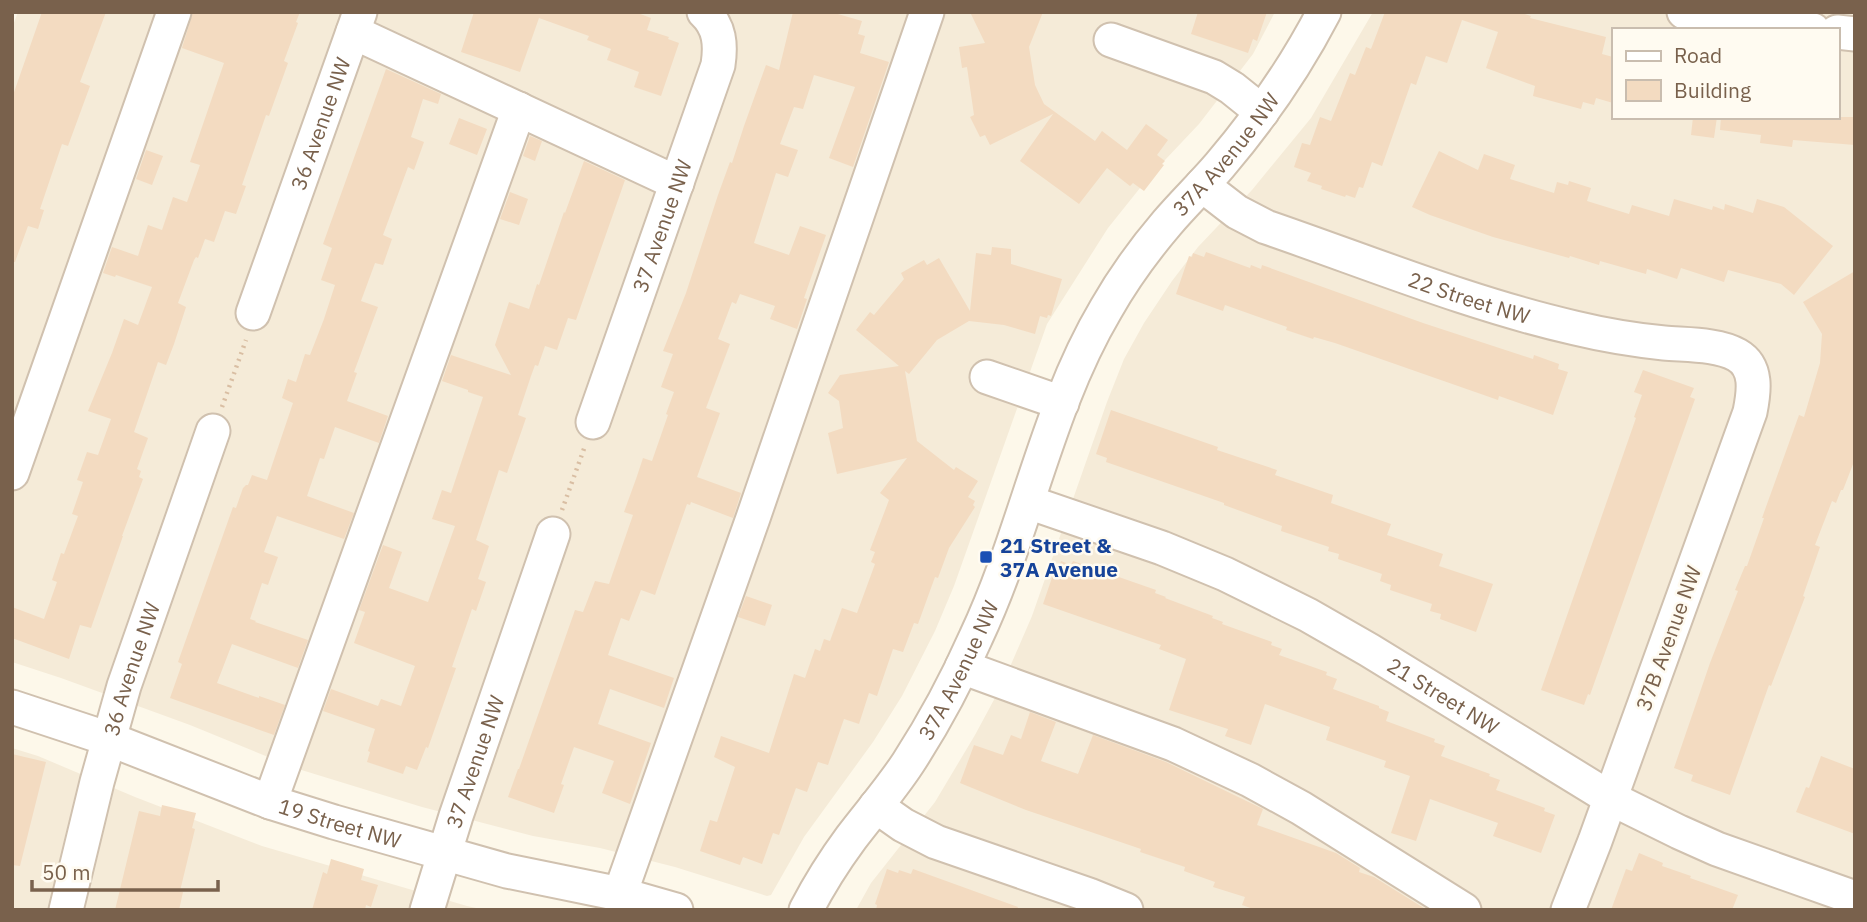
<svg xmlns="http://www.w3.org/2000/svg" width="1867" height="922" font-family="'IBM Plex Sans',sans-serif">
	<rect width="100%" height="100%" fill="#fdf8ea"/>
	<path fill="#f5ebd8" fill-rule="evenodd" d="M18 12H1275L1253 54 1199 124 1148 178 1108 228 1047 324 954 586 935 631 902 696 873 742 804 837 771 895 767 896 675 867 600 848 533 836 422 807 295 768 190 725 61 678 12 662V28Z
		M1373 12H1855V910H856L871 883 935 802 975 735 1003 683 1032 616 1107 402 1124 359 1144 323 1172 281 1198 247 1252 190 1311 118ZM1613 30H1837V117H1613Z
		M12 748 38 756 135 797 262 846 467 906 485 910H12Z"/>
	<path fill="#f3dbc1" d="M42 12H106L80 82 90 86 68 146 62 144 40 209 44 210 38 229 28 226 15 262H12V98Z
		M193 12H300L296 22 298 23 284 61 288 63 269 116 266 115 242 185 246 186 236 214 225 211 214 242 205 239 198 258 196 257 194 260 178 303 186 307 174 344 166 365 158 362 134 432 148 438 137 469 141 471 139 477 143 479 122 536H123L91 628 80 625 69 659 12 638V607L44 619 57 582 52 580 61 553 64 554 78 516 72 514 83 482 77 480 87 452 98 455 111 419 88 411 112 353 124 319 138 325 152 287 116 275 115 277 103 273 112 247 138 256 148 225 162 230 173 197 187 202 200 165 190 162 224 63 182 48Z
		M474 12H635L651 18 647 30 669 37 668 39 679 43 661 96 634 87 639 72 607 60 611 49 587 40 589 36 539 18 520 72 461 52Z
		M793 12H831L862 21 858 34 865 36 860 53 889 62 853 167 829 158 855 87 814 75 803 109 794 107 780 144 798 150 788 177 776 173 754 243 789 255 800 226 826 235 804 298 807 299 797 329 770 319 775 306 740 294 736 304 732 302 718 339 730 344 706 408 720 413 697 477 741 493 735 512 733 518 691 502 690 505 687 504 655 595 641 590 629 621 621 618 608 655 674 678 664 708 610 689 598 724 651 743 630 804 602 793 614 761 574 747 561 784 564 785 554 813 508 797 518 769H519L575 610 583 612 595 581 609 584 633 515 624 512 636 479 643 458 652 461 668 415 666 414 674 392 661 387 673 354 663 351 686 293 718 195 730 162 732 163 744 126 766 65 779 70Z
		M970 12H1043L1029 47 1035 85 1044 104 1095 141 1102 131 1127 150 1146 124 1168 140 1157 155 1165 161 1162 164 1164 165 1144 191 1133 183 1130 186 1107 168 1079 204 1020 161 1053 114 990 145 985 135 980 137 970 117 974 115 967 67 962 68 959 47 985 43Z
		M1198 12H1267L1257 41 1253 39 1248 53 1191 34Z
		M1385 12H1518L1531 16 1530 18 1606 37 1602 54 1613 57V103L1596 98 1594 105 1583 102 1581 109 1533 96 1535 86 1486 68 1498 32 1462 20 1447 63 1426 56 1416 85 1411 83 1382 166 1372 162 1363 188 1359 187 1355 198 1346 195 1345 197 1321 189 1322 186 1307 181 1311 173 1294 167 1302 143 1310 145 1320 117 1331 121 1350 73 1355 75 1366 47 1371 49Z
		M386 69 441 94 438 104 423 99 411 137 424 142 414 170 408 167 383 235 392 239 383 265 375 263 361 301 378 307 354 372 357 373 347 401 388 416 379 443 335 427 324 459 320 458 307 496 354 513 344 539 277 516 264 552 278 557 268 585 262 583 250 619 256 621 255 622 308 640 298 668 232 644 217 683 259 698V696L285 705 274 735 170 698 182 664 178 662 233 507 236 508 243 488 246 485H248L252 475 267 480 293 403 282 398 288 379 296 382 305 354 310 355 324 319 335 285 321 280 332 248 323 244Z
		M1693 117H1717L1714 138 1691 135Z
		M1721 117H1855V145L1793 140 1792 147 1760 143 1761 135 1720 130Z
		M459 118 487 129 477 155 449 144Z
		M530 136 542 141 535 161 523 156Z
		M146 150 163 156 152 185 136 179Z
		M1439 151 1478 170 1484 154 1515 165 1510 179 1554 193 1557 182 1568 185 1569 181 1591 188 1587 201 1629 214 1632 205 1669 216 1674 199 1712 210 1713 206 1724 210 1725 204 1753 213 1757 199 1784 207 1833 246 1794 295 1781 284 1728 270 1724 282 1681 268 1677 279 1647 269 1646 274 1600 261 1599 265 1570 256 1569 258 1493 237 1430 215 1412 207Z
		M584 161 625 180 576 320 568 318 557 350 545 346 538 366 535 365 531 376 518 415 526 418 507 473 499 470 476 540 489 546 478 579 486 582 476 611 472 609 452 667 456 668 428 748 426 747 417 770 406 766 403 774 367 762 370 752 368 751 375 729 323 711 331 689 378 706 381 699 401 706 415 666 354 643 365 612 359 610 383 545 402 552 389 588 428 602 455 526 432 519 442 490 451 493 483 397 468 392V390L442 381 451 355 511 375 495 345 509 302 529 309 537 284 539 285 564 212 565 213Z
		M510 192 528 199 519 225 500 219Z
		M992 247 1011 249V264L1062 279 1051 316 1048 315 1047 318 1040 316 1035 334 1004 325 969 321 937 340 909 374 905 371 917 441 954 470 956 467 978 481 968 497 975 501 973 505 975 507 949 548 938 578 935 577 918 624 914 623 903 652 893 649 877 696 869 693 859 724 844 719 828 765 818 762 807 792 796 788 779 835 773 833 762 864 743 857 740 865 700 851 710 820 717 822 735 767 714 757 721 736 769 753 794 674 805 678 815 649 820 651 824 639 830 641 842 608 857 613 875 564 871 562 875 552 870 550 889 500 880 493 907 458 837 474 828 433 843 428 839 401 828 393 840 375 899 366 856 330 870 312 874 315 904 279 901 273 924 260 927 265 939 258 970 311 976 253 991 255Z
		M1206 252 1250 268 1251 265 1261 269 1262 265 1423 323 1533 359 1534 355 1559 364 1558 369 1568 372 1553 415 1499 396 1498 400 1335 343 1314 337 1313 339 1286 330 1287 327 1225 305 1223 311 1176 294 1189 256 1192 257 1193 253 1204 257Z
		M1855 271V459L1843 490H1841L1836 503 1832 501 1815 545 1820 547 1803 596 1805 597 1771 686 1769 685 1730 795 1691 781 1693 775 1674 768 1710 663 1738 591 1735 590 1745 566H1747L1764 518H1762L1799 415 1804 417 1820 363 1822 334 1803 302Z
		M1643 370 1694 388 1690 397 1695 399 1590 695 1588 694 1584 705 1541 690 1636 418 1634 417 1642 395 1634 392Z
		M1111 410 1218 447 1217 450 1277 470 1275 475 1333 495 1331 503 1391 524 1387 535 1443 554 1439 566 1493 584 1476 632 1440 619 1441 614 1430 611 1432 604 1390 590 1391 585 1380 581 1382 574 1338 559 1339 554 1328 551 1329 547 1281 531 1282 526 1224 505V503L1106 462 1107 458 1096 454Z
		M1061 561 1071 565 1073 561 1156 590 1155 593 1166 597 1165 598 1213 616 1212 618 1223 622 1222 624 1272 642 1271 645 1282 649 1279 655 1327 672 1326 675 1337 679 1333 689 1379 706V708L1389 712 1386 721 1435 739 1434 742 1445 746 1441 756 1490 774 1489 776 1500 780 1496 790 1545 808 1544 811 1555 815 1541 853 1493 836 1498 823 1430 799 1416 841 1391 833 1410 776 1384 767 1386 761 1326 740 1330 727 1265 704 1251 745 1225 736 1228 729 1169 710 1186 659 1159 649 1161 645 1043 604 1056 566 1059 567Z
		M746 596 772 605 765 626 738 617Z
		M1030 712 1056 722 1041 761 1078 774 1093 735 1166 762 1263 809 1257 825 1336 853 1360 868 1359 872 1374 877 1427 910H1256L1242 905 1245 897 1213 887 1215 882 1184 871 1185 867 1140 852 1141 849 1026 810 960 783 974 745 1003 755 1011 735 1021 739Z
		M12 754 46 762 20 866 12 865Z
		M1821 756 1855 769V834L1796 812 1806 787 1809 788Z
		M162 805 196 813 192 828 195 829 180 891 183 892 179 910H115L139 811 160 816Z
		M1639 853 1663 863 1662 866 1691 876 1690 878 1738 895 1732 910H1611L1626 869 1632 871Z
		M331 859 364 869 361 880 378 885 371 907 366 905 365 910H312L323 872 327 874Z
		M887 869 898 873 899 870 911 874 913 869 1018 907 1017 910H876L877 905 875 904Z"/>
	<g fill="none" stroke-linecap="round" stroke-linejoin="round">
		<g stroke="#d0c1af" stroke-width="37">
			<g id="minor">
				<path d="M1684 12 1757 24 1813 30"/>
				<path d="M353 32 677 183"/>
				<path d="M1837 32 1855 34"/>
				<path d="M1111 40 1214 77 1232 88 1262 112"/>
				<path id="s1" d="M1202 185 1237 212 1266 227C1368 262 1470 304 1575 328 1604 335 1634 340 1664 343 1686 345 1718 344 1737 355 1758 367 1754 392 1750 412L1595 841 1568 910"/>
				<path id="s2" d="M253 313 360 12"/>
				<path d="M987 377 1062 403"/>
				<path id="s3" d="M593 422 718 65C721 45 720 27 704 12"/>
				<path d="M12 473 174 12"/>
				<path id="s4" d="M1028 502 1162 548 1225 574 1308 615 1369 650 1610 798 1679 832 1717 849 1855 898"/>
				<path d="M962 667 1173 744 1250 780 1301 808 1464 910"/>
				<path id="s5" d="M12 707 109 739 270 802 334 822 507 871 620 894 676 910"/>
				<path d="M270 802 519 109"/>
				<path d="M876 806 903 825 936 842 1089 895 1126 910"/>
				<path d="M620 894 753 518 927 12"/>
				<path id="s6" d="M66 910 97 782 124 686 213 431"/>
				<path id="s7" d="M427 910 456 816 553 534"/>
				<path id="s8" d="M806 910C819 885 834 861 851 838 870 813 891 789 908 763 934 723 957 680 976 637 1026 531 1046 410 1106 309 1123 279 1144 250 1167 223 1184 203 1203 185 1220 165 1260 118 1296 66 1324 12"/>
			</g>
		</g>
		<path stroke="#d9bea3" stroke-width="4.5" stroke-dasharray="2 5" stroke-linecap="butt" d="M222 407 246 340
			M562 510 585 446"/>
		<use href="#minor" stroke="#fff" stroke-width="33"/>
	</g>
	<rect fill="#1a4fb4" stroke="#fffbf1" stroke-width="2.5" x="979" y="550" width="14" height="14" rx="3.5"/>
	<g text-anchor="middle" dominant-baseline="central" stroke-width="5" stroke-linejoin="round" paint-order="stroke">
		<g font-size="21" fill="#79614c" stroke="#fffbf1">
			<text stroke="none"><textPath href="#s2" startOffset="201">36 Avenue NW</textPath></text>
			<text stroke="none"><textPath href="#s8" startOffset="872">37A Avenue NW</textPath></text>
			<text stroke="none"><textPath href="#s3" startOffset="208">37 Avenue NW</textPath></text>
			<text stroke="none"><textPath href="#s1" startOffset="292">22 Street NW</textPath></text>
			<text transform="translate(1668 638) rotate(-70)">37B Avenue NW</text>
			<text stroke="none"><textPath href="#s6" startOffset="250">36 Avenue NW</textPath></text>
			<text stroke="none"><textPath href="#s8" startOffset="285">37A Avenue NW</textPath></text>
			<text stroke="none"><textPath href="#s4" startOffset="460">21 Street NW</textPath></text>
			<text stroke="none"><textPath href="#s7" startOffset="156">37 Avenue NW</textPath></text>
			<text stroke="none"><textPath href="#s5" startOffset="348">19 Street NW</textPath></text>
		</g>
		<g font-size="21" font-weight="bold" fill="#164399" stroke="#fffbf1" text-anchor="start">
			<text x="1000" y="545">21 Street &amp;<tspan x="1000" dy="24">37A Avenue</tspan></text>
		</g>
	</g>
	<rect width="1867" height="922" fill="none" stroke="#79614c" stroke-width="28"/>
	<rect x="1612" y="28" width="228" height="91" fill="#fffbf1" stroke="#c9bdaf" stroke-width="2"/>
	<rect x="1626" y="51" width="35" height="10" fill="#ffffff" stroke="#c9bdaf" stroke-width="2"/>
	<text x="1674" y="63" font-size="21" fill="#79614c">Road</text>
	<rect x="1626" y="80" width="35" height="21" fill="#f3dbc1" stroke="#c9bdaf" stroke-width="2"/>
	<text x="1674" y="98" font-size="21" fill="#79614c">Building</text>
	<path d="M32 880v10h186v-10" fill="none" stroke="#79614c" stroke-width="3.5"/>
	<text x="42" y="880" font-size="21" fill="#79614c" stroke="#fffbf1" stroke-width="5" paint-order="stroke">50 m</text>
</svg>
